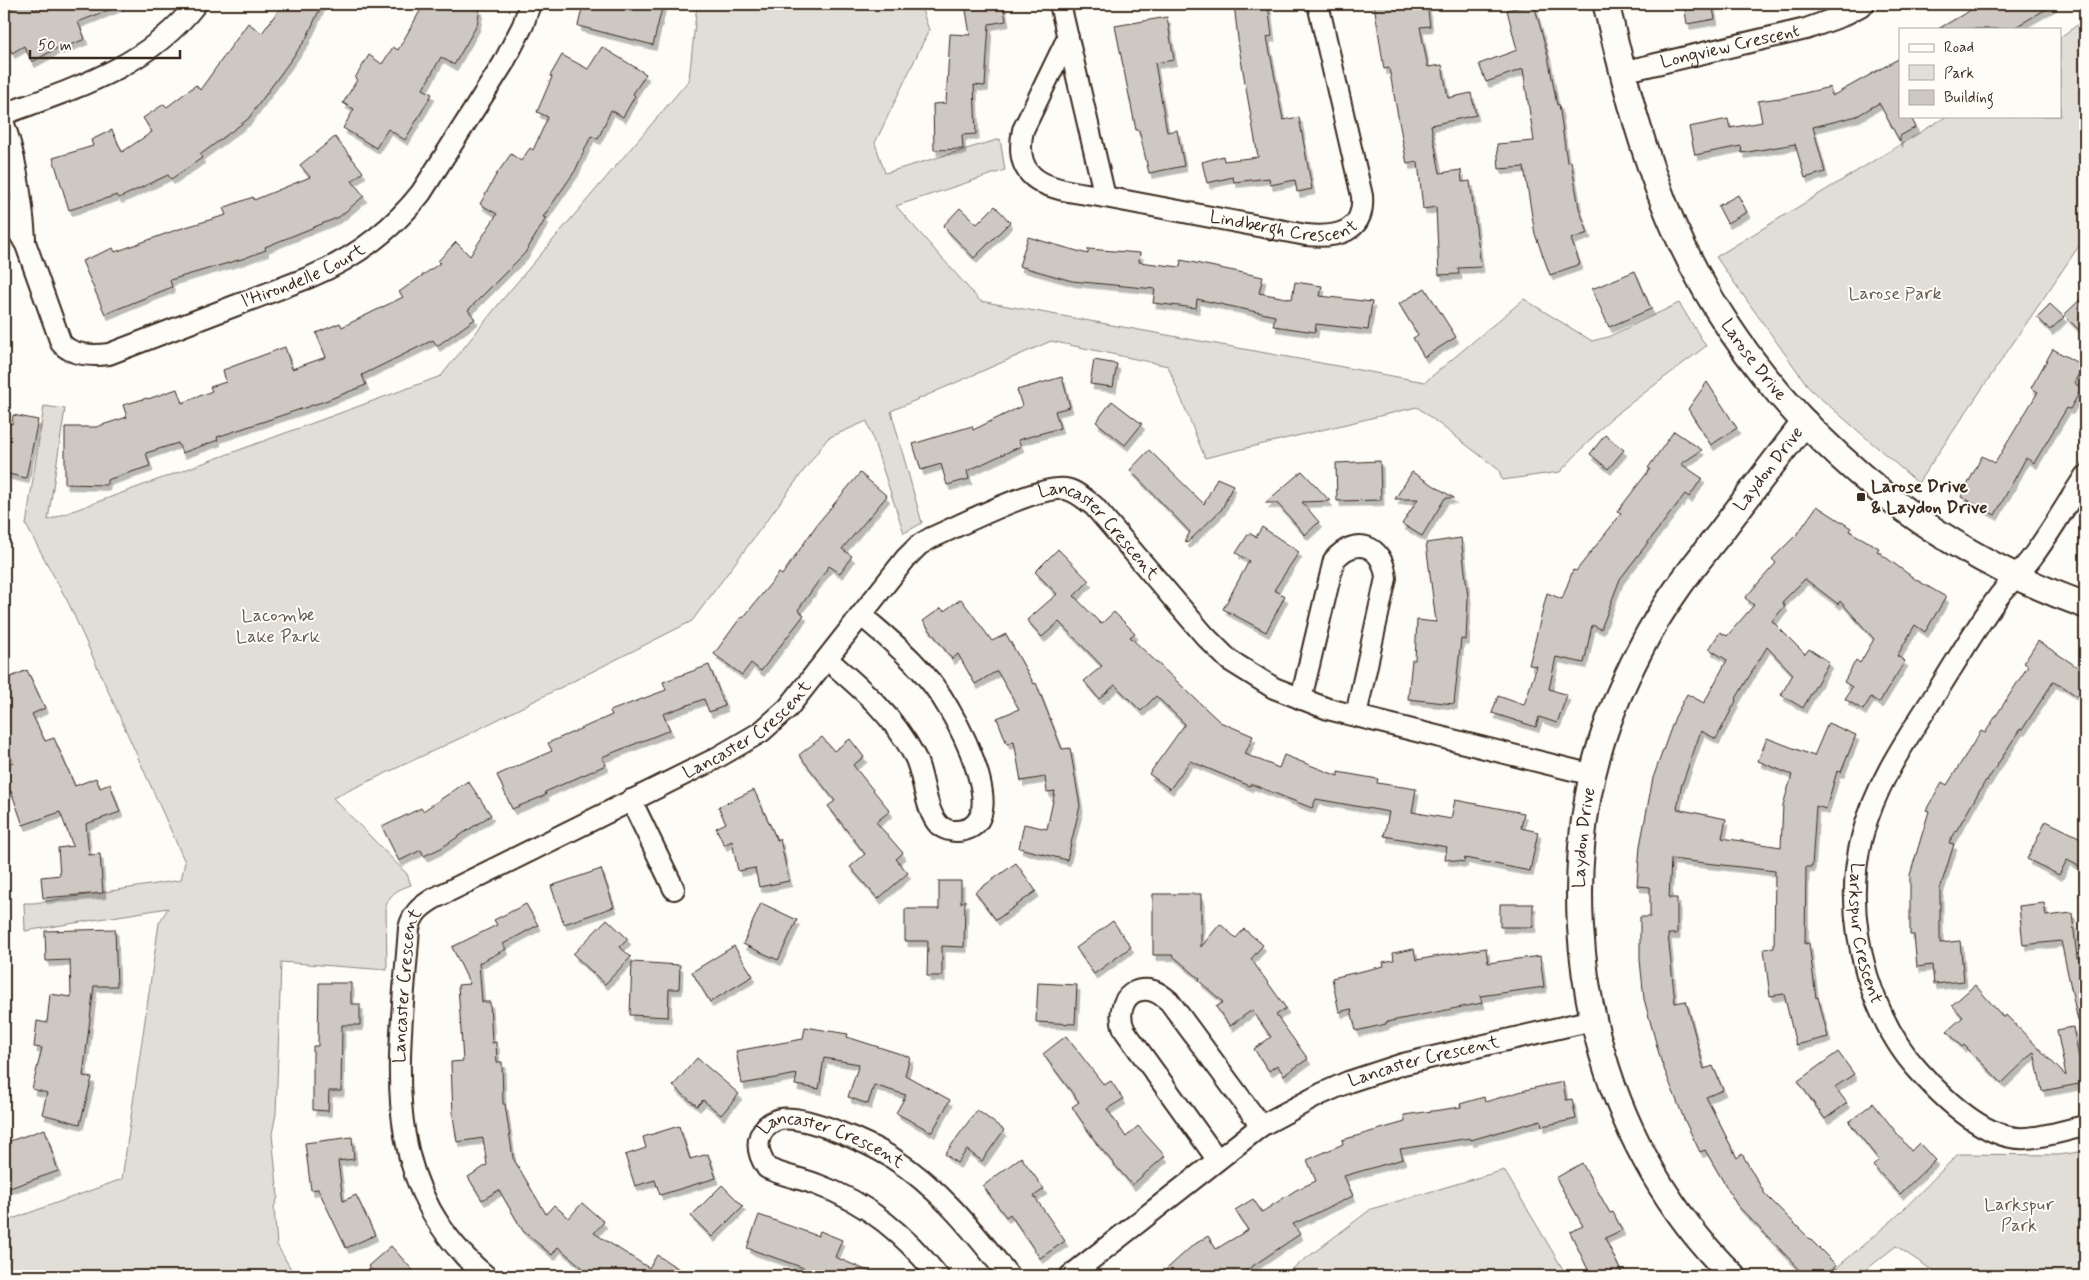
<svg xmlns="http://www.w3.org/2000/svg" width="2089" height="1280" font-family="Mynerve,sans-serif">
	<defs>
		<filter id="shadow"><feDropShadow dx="3" dy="5.5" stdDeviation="0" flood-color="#0004"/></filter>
	</defs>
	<rect width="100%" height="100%" fill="#fdfcf7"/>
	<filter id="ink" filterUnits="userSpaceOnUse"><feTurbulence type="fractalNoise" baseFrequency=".02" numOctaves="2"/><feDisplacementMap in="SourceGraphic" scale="10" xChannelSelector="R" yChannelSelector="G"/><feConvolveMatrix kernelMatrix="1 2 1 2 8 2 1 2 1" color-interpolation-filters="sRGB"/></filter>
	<g filter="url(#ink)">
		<path fill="#e1ded7" stroke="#8e847a" d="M697 4H920L929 30 875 143 885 173 1000 139 1005 170 896 206 980 301 1425 382 1524 299 1592 341 1608 337 1679 303 1706 346 1610 419 1560 472 1502 480 1499 470 1417 407 1205 458 1168 366 1051 341 891 411 922 523 904 533 867 421 828 438 692 621 467 735 333 798 407 874 411 885C399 889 390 893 386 906L387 970 281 962 276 1114 272 1134 278 1197 274 1207 277 1245 295 1276H4V1222L122 1179 159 923 168 908 25 931 24 903H34L181 880 185 862 69 604 26 525 44 406 65 409 48 520 441 376 502 300 689 80Z
			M2085 20V237L1918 483 1810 389 1716 257 1947 116H2060V37Z
			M2085 1151V1276H1941L1896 1246 1858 1276H1827L1897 1216 1958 1154 2058 1155Z
			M1504 1170 1567 1276H1283L1371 1209Z"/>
		<path fill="#cdc8c2" stroke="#3b2a1e" filter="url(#shadow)" d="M19 4H31L34 10 48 4 121 5 78 22 85 39 60 49 59 47 32 62 24 46 12 53 4 38V12Z
			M283 4H322L306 39 248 119 200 155 202 158 171 179 168 175 119 198 117 195 69 210 53 158 93 146 91 140 112 130 122 152 152 132 143 118 164 104 167 107 196 85 200 90 248 23 262 33Z
			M422 4H471L480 9 477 25 454 65 441 57 423 89 432 94 405 140 388 129 376 148 343 128 354 109 343 103 357 80 355 78 369 55 382 64 393 47 398 50 420 11Z
			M583 4H663L653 45 578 26Z
			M965 4H1003L1006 21 989 24 985 86 974 85 976 134 962 135 963 149 934 150 933 104 946 103 950 34 970 35Z
			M1234 4H1268L1272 36 1267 37 1283 120 1299 117 1312 189 1297 192 1295 180 1270 185 1269 178 1234 182 1233 177 1207 183 1202 162 1223 156 1224 161 1258 157 1239 48Z
			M1374 4H1427L1430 26 1420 27 1428 67 1442 65 1448 98 1471 93 1476 115 1431 125 1440 173 1461 170 1462 182 1470 181 1481 267 1458 268 1459 274 1439 275 1436 207 1423 209 1418 162 1407 164 1389 68 1384 69Z
			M1534 4 1548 56 1557 105 1559 104 1567 162 1571 161 1579 208 1588 233 1571 239 1580 264 1550 275 1535 234 1524 167 1499 169 1497 144 1534 141 1523 69 1486 82 1479 64 1517 50 1507 10Z
			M1684 4H1712L1715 19 1687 24Z
			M1981 4H2055L2012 29H1938Z
			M1167 17 1174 60 1155 63 1167 132 1177 130 1184 166 1149 173 1139 130H1136L1115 26Z
			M602 47 646 74 633 94 635 96 623 117 611 110 598 139 591 136 575 171 543 217 546 218 525 253 468 310 475 319 437 346 433 340 362 375 366 385 325 401 217 437 218 440 182 453 178 443 146 453 150 466 107 480V485L65 484V427H96L127 417 123 405 147 398 148 399 177 389 182 403 212 391 210 387 226 382 223 370 285 347 292 369 326 357 316 333 340 323 342 327 403 297 399 292 440 263 438 261 456 242 470 256 497 214 480 204 496 175 511 154 521 161 530 148 533 150 548 117 537 112 552 77 550 76 562 55 588 69Z
			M1900 58V116H1910L1916 127 1900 136V142L1879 103 1857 116 1813 127 1825 172 1805 178 1795 144 1742 153 1741 146 1695 155 1689 127 1728 119 1730 128 1762 122 1758 101 1779 98V99L1830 87 1832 96Z
			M335 137 363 172 352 181 364 196 339 217 265 247 266 250 242 259 170 280 172 287 105 314 82 261 113 248 115 252 176 230 226 215 223 208 253 197 254 200 310 177 300 165Z
			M1738 195 1747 212 1727 223 1718 206Z
			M995 206 1010 222 974 258 943 226 960 208 977 224Z
			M1028 237 1088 254V249L1140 253 1139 262 1180 267 1181 260 1263 277 1259 293 1292 299 1295 282 1322 286 1320 296 1372 302 1368 330 1316 324 1315 332 1273 326 1275 316 1197 299 1196 308 1153 303 1155 289 1072 281 1019 266Z
			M1635 271 1651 309 1609 327 1592 289Z
			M1425 288 1456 337 1424 357 1413 338 1418 335 1399 304Z
			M2085 295V336L2064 315Z
			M2050 304 2064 317 2050 330 2037 317Z
			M2053 349 2083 366 2074 383 2082 388 2070 409 2067 408 2034 463 2026 458 1995 515 1961 497 1982 456 1995 463 2038 392 2031 388Z
			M1094 360 1117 364 1113 387 1090 384Z
			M1062 377 1070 407 1055 411 1060 428 1018 440 1021 446 967 471 969 479 947 485 941 464 921 470 913 444 972 426 973 430 1022 406 1017 390Z
			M1707 382 1737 428 1711 445 1688 409Z
			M1112 401 1142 424 1125 445 1096 422Z
			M13 415 38 420 26 478 4 473V422L12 424Z
			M1674 431 1702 450 1681 464 1702 478 1689 497 1685 494 1620 579 1601 629 1592 625 1584 663 1556 657 1549 689 1567 695 1557 723 1539 717 1536 727 1492 713 1498 696 1524 705 1537 666 1529 665 1547 593 1562 599 1573 570 1576 571 1621 514 1617 512 1650 469 1648 468Z
			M1605 435 1624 450 1608 469 1590 454Z
			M1149 450 1204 504 1217 478 1233 485 1222 509 1187 543 1185 541 1190 532 1130 470Z
			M1380 461 1381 500 1337 501 1336 463Z
			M1302 471 1330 501 1302 502 1319 522 1305 535 1277 503H1265Z
			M1412 472 1454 498H1445L1422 536 1402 524 1418 499H1395Z
			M860 473 887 496 842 549 852 556 840 573 829 566 798 610 804 615 761 671 751 663 742 675 714 654 741 617 743 618 779 573 782 575 818 523Z
			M1817 506 1851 528 1849 531 1879 548 1877 551 1915 579 1946 597 1925 632 1915 625 1897 656 1905 661 1879 703 1871 697 1863 710 1845 699 1852 687 1844 682 1856 660 1860 663 1874 639 1840 601 1838 604 1805 579 1782 602 1785 606 1772 621 1805 654 1809 649 1829 662 1803 708 1781 695 1793 674 1767 647 1735 700 1736 701 1716 739 1701 731 1681 787 1677 809 1726 819 1722 838 1781 847 1783 805 1792 775 1758 761 1767 738 1814 756 1828 723 1856 735 1841 772 1837 771 1826 809 1816 806 1812 867H1806L1805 944 1809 943 1816 998 1818 997 1828 1037 1796 1045 1784 994 1770 996 1764 949 1774 948 1775 871 1671 859 1669 898H1677V934H1668L1675 1003 1686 1001 1704 1069 1713 1066 1723 1090 1706 1097 1737 1158 1742 1154 1765 1194 1836 1265 1824 1276H1806L1737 1205 1705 1150 1700 1152 1684 1119 1661 1061 1644 999 1640 960V917H1650V887L1637 886 1640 846 1653 778 1675 717 1687 694 1704 703 1727 660 1709 649 1720 632 1727 636 1754 605 1745 598 1776 563 1772 559 1798 533Z
			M1262 527 1299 552 1274 590 1285 596 1266 632 1223 609 1249 561 1236 553 1249 533 1256 537Z
			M1461 538 1468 597 1466 640 1461 639 1454 704 1408 699 1412 660H1415L1417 620 1436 622 1426 543Z
			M1058 549 1089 581 1074 596 1101 624 1114 612 1135 633 1130 637 1220 722 1253 736 1245 754 1279 768 1284 755 1338 776V772L1378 779 1377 783 1416 789 1412 812 1451 819 1455 800 1524 813 1521 828 1538 832 1530 871 1465 858 1464 862 1445 859 1447 847 1384 836 1389 812 1316 799 1312 808 1251 784 1250 786 1190 761 1170 789 1149 774 1185 724 1156 696 1141 711 1115 685 1099 699 1084 681 1102 666 1059 622 1042 637 1027 620 1057 594 1035 572Z
			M961 599 992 641 1006 634 1034 684 1036 683 1062 749 1070 748 1080 806 1067 860 1019 848 1024 824 1047 829 1055 791 1047 792 1045 777 1021 781 1014 741 1007 744 997 718 1019 709 997 671 975 684 958 654 952 659 923 621 941 608 944 611Z
			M2038 641 2085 672V702L2061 685V686L2053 682 2022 730 2020 729 1987 781 1986 780 1949 843 1954 844 1940 889V943L1960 941 1964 981 1934 984 1932 965 1917 967 1914 935H1910V875L1929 811 1926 810 1942 782 1947 785 1981 731 1985 733 2028 666 2024 663Z
			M709 665 725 706 709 712 704 699 663 714 670 730 602 757 606 765 545 792 546 795 512 809 497 775 552 751 548 743 612 715 610 711 666 690 663 682Z
			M27 670 45 708 32 714 45 741 54 738 75 786 96 778 100 788 110 784 120 812 86 824 89 855 100 854 103 893 43 898 41 877 60 875 58 848 73 846 60 812 23 825 11 791 8 793 4 784V766L13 762 4 741V680Z
			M822 737 834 751 850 739 864 757 853 765 890 811 876 822 903 853 896 859 908 873 878 899 850 867 865 854 828 806 835 801 799 755Z
			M468 781 491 815 441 848 424 856 421 850 399 861 382 827 421 808 423 811Z
			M754 790 777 840 780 839 789 881 759 887 755 868 738 871 732 841 724 845 716 828 726 823 718 807Z
			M2046 821 2085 840V869L2067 860 2059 875 2027 859Z
			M1016 863 1036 891 996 920 975 892Z
			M601 869 614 907 564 924 551 886Z
			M939 881H961V903L965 900 964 947 942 946V976H927L928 941H905V909H939Z
			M1153 894H1201V947L1220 924 1236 938 1244 929 1263 945 1251 959 1286 1008 1276 1015 1308 1059 1284 1075 1277 1065 1269 1071 1254 1049 1271 1037 1252 1010 1230 1026 1216 1007 1223 1002 1199 981 1200 979 1172 955H1153Z
			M761 903 797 920 778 960 743 944Z
			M2044 903 2046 916 2072 913 2077 958 2085 957V1020L2078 1021 2061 941 2023 945 2019 906Z
			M526 904 538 925 503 944 506 949 479 963 482 1002H490L492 1043 496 1042 497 1062H502L503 1104H505L513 1158 546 1214 554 1205 569 1218 582 1203 604 1222 594 1233 649 1268 657 1255 690 1276H577L583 1268 558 1247 552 1255 523 1231 499 1190 482 1200 468 1177 487 1165 483 1138 457 1142 453 1116 451 1062 463 1061 458 985 470 984 452 947 497 925 494 920Z
			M1500 904H1533V927H1500Z
			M607 919 628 939 620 947 631 957 605 984 573 954Z
			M1113 921 1131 947 1094 974 1076 948Z
			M115 929 117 986H94L83 1076 92 1078 80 1124 42 1114 47 1093 32 1089 42 1048 34 1047 37 1021 47 1023 50 994 71 997 70 960 46 961 45 931Z
			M734 946 753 976 710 1002 692 972Z
			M1486 948 1488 963 1540 956 1544 987 1480 996 1482 1003 1386 1022V1024L1356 1031 1351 1009 1339 1012 1332 978 1384 966 1383 962 1394 960 1393 953 1414 949 1416 960Z
			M632 962 680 965 679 989H669L668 1017 630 1015Z
			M319 983H351V1004H360V1025H342L341 1091H329L328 1111 313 1110V1046H318Z
			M1038 983 1077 985 1075 1024 1036 1022Z
			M1975 985 2004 1018 2006 1015 2066 1076 2057 1030 2073 1027 2084 1083 2042 1091 2034 1052 2002 1083 1964 1045 1962 1047 1947 1031 1963 1017 1952 1005Z
			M805 1027 848 1034 847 1037 910 1057 905 1075 950 1100 932 1132 896 1113 906 1095 874 1085 868 1104 848 1097 859 1064 824 1058 819 1089 795 1085 797 1074 742 1084 736 1051 803 1039Z
			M1066 1036 1104 1085 1111 1081 1123 1099 1107 1109 1126 1137 1138 1126 1165 1156 1132 1185 1097 1144 1072 1107 1079 1102 1043 1054Z
			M1838 1052 1854 1074 1835 1087 1847 1103 1825 1119 1798 1081Z
			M697 1058 739 1094 721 1115 703 1100 697 1106 673 1086Z
			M1563 1082 1566 1100 1572 1099 1576 1119 1542 1126 1541 1120 1471 1140 1470 1138 1400 1149 1403 1159 1344 1176 1353 1196 1293 1224 1300 1234 1238 1276H1159L1192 1246 1208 1236 1216 1249 1248 1230 1235 1210 1253 1199 1262 1212 1296 1190 1316 1181 1307 1160 1343 1144 1342 1140 1405 1122 1404 1115 1461 1107 1460 1104 1484 1097 1485 1102 1529 1089Z
			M1873 1103 1911 1151 1919 1143 1935 1160 1900 1194 1873 1166 1879 1160 1849 1122Z
			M977 1110 1004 1130 982 1161 967 1150 957 1163 945 1154Z
			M679 1126 690 1159 708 1154 716 1178 660 1195 655 1180 635 1186 625 1155 646 1148 643 1137Z
			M45 1129 58 1171 4 1190V1143Z
			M352 1137 354 1159 338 1161 343 1201 356 1195 375 1235 346 1248 318 1189 311 1190 305 1143Z
			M1021 1157 1044 1189 1034 1196 1065 1241 1040 1258 1010 1214 1006 1217 983 1186Z
			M1582 1163 1610 1213 1613 1212 1622 1230 1605 1238 1623 1276H1591L1570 1232 1583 1226 1556 1178Z
			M722 1185 743 1206 712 1237 691 1216Z
			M759 1215 818 1236 820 1231 842 1240 835 1257 880 1276H801L804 1268 747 1248Z
			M391 1246 418 1276H378L368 1266Z"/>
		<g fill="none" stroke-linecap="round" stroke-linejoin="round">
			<g stroke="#3b2a1e" stroke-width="24">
				<g id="minor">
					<path d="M1060 4 1105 197C1063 189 1010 191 1023 130L1068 37"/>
					<path id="s1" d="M1622 72 1806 29 1842 16 1864 4"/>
					<path d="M4 114C76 88 147 67 196 4"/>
					<path d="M4 124C17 161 22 199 25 238"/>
					<path id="s2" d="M1105 197 1306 235C1336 238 1365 233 1362 196L1318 4"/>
					<path id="s3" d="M4 207 26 245 61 343C72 356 92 356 109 354L310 277C355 258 391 231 421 193L503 64 523 25 530 4"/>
					<path id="s4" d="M2085 476C2068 502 2052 530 2033 556 2023 570 2010 582 1999 596 1975 628 1955 664 1933 698 1904 743 1875 786 1862 837 1850 883 1854 930 1867 975 1878 1010 1893 1043 1918 1070 1943 1098 1986 1141 2026 1138 2045 1137 2066 1130 2085 1126"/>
					<path d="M827 659C861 688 894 716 915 757 924 775 925 811 939 825 946 831 956 832 964 830 1008 819 962 731 949 709 928 671 894 643 861 615"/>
					<path d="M1301 699 1334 560C1356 535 1383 545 1386 578L1356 715"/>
					<path d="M631 800 674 889"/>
					<path d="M1217 1159 1125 1031C1116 1013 1124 987 1149 990 1157 991 1163 996 1169 1001L1261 1126"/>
					<path id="s5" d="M486 1276C374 1182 400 1057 409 928 413 913 420 907 433 899L713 760 761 732 788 708 906 558 919 545 931 538C961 525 1036 486 1065 489 1075 490 1086 500 1094 506L1205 636 1229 660 1274 688 1328 709 1593 775"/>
					<path id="s6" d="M938 1276C905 1235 868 1203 818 1185 801 1178 783 1176 767 1168 760 1158 756 1148 760 1136 764 1127 771 1121 780 1119 807 1115 868 1143 891 1157 940 1188 974 1232 1009 1276"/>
					<path id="s7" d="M1070 1276 1261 1126 1321 1094 1348 1082 1403 1064 1593 1020"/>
				</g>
			</g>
			<g stroke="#3b2a1e" stroke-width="29">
				<g id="tertiary">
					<path id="s8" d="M1606 4C1624 79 1642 154 1673 225 1750 401 1905 541 2085 605"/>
					<path id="s9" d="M1733 1276C1608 1154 1558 966 1588 797 1597 745 1617 694 1641 648 1662 606 1691 569 1720 533 1748 496 1776 459 1805 422"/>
				</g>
			</g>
			<use href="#minor" stroke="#fdfcf7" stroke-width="20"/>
			<use href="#tertiary" stroke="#fdfcf7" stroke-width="25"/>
		</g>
	</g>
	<rect fill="#3b2a1e" stroke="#fdfcf7" stroke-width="2" x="1856" y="492" width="10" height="10" rx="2.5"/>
	<g text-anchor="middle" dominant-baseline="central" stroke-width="4" stroke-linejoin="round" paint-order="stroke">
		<g font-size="18" fill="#3b2a1e" stroke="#fdfcf7">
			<text stroke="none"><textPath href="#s1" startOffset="111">Longview Crescent</textPath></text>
			<text stroke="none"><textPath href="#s2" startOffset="182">Lindbergh Crescent</textPath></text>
			<text stroke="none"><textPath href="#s3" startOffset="409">l'Hirondelle Court</textPath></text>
			<text stroke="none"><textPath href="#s8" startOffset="389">Larose Drive</textPath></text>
			<text stroke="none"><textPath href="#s9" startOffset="899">Laydon Drive</textPath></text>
			<text stroke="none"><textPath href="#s5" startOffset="1234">Lancaster Crescent</textPath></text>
			<text stroke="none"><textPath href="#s5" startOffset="771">Lancaster Crescent</textPath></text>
			<text stroke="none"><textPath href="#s9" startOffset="479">Laydon Drive</textPath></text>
			<text stroke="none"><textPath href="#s4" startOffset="524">Larkspur Crescent</textPath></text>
			<text stroke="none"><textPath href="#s5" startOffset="316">Lancaster Crescent</textPath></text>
			<text stroke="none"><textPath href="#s7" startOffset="419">Lancaster Crescent</textPath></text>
			<text stroke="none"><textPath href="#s6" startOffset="322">Lancaster Crescent</textPath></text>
		</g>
		<g font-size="18" fill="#64574c" stroke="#fdfcf7">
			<text x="1895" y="294">Larose Park</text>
			<text x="278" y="616">Lacombe<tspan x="278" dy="21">Lake Park</tspan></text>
			<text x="2019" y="1205">Larkspur<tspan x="2019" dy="21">Park</tspan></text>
		</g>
		<g font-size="18" font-weight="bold" fill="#3b2a1e" stroke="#fdfcf7" text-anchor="start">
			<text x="1871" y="487">Larose Drive<tspan x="1871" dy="21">&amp; Laydon Drive</tspan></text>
		</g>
	</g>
	<rect width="2089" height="1280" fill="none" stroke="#fdfcf7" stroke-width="20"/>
	<rect x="10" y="10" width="2069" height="1260" fill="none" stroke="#3b2a1e" stroke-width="2" filter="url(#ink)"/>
	<rect x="1899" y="28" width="162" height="90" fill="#fdfcf7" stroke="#afa8a0"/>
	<rect x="1909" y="44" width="25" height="8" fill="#fdfcf7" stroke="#afa8a0"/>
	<text x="1944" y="52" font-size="15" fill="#3b2a1e">Road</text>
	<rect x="1909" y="65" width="25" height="15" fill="#e1ded7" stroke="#afa8a0"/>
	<text x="1944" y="78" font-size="15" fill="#3b2a1e">Park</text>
	<rect x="1909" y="90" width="25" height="15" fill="#cdc8c2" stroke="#afa8a0"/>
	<text x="1944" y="102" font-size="15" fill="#3b2a1e">Building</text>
	<path d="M30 50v8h150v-8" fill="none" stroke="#3b2a1e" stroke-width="2.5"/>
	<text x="38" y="50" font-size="15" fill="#3b2a1e" stroke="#fdfcf7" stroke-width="4" paint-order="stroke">50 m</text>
</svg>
